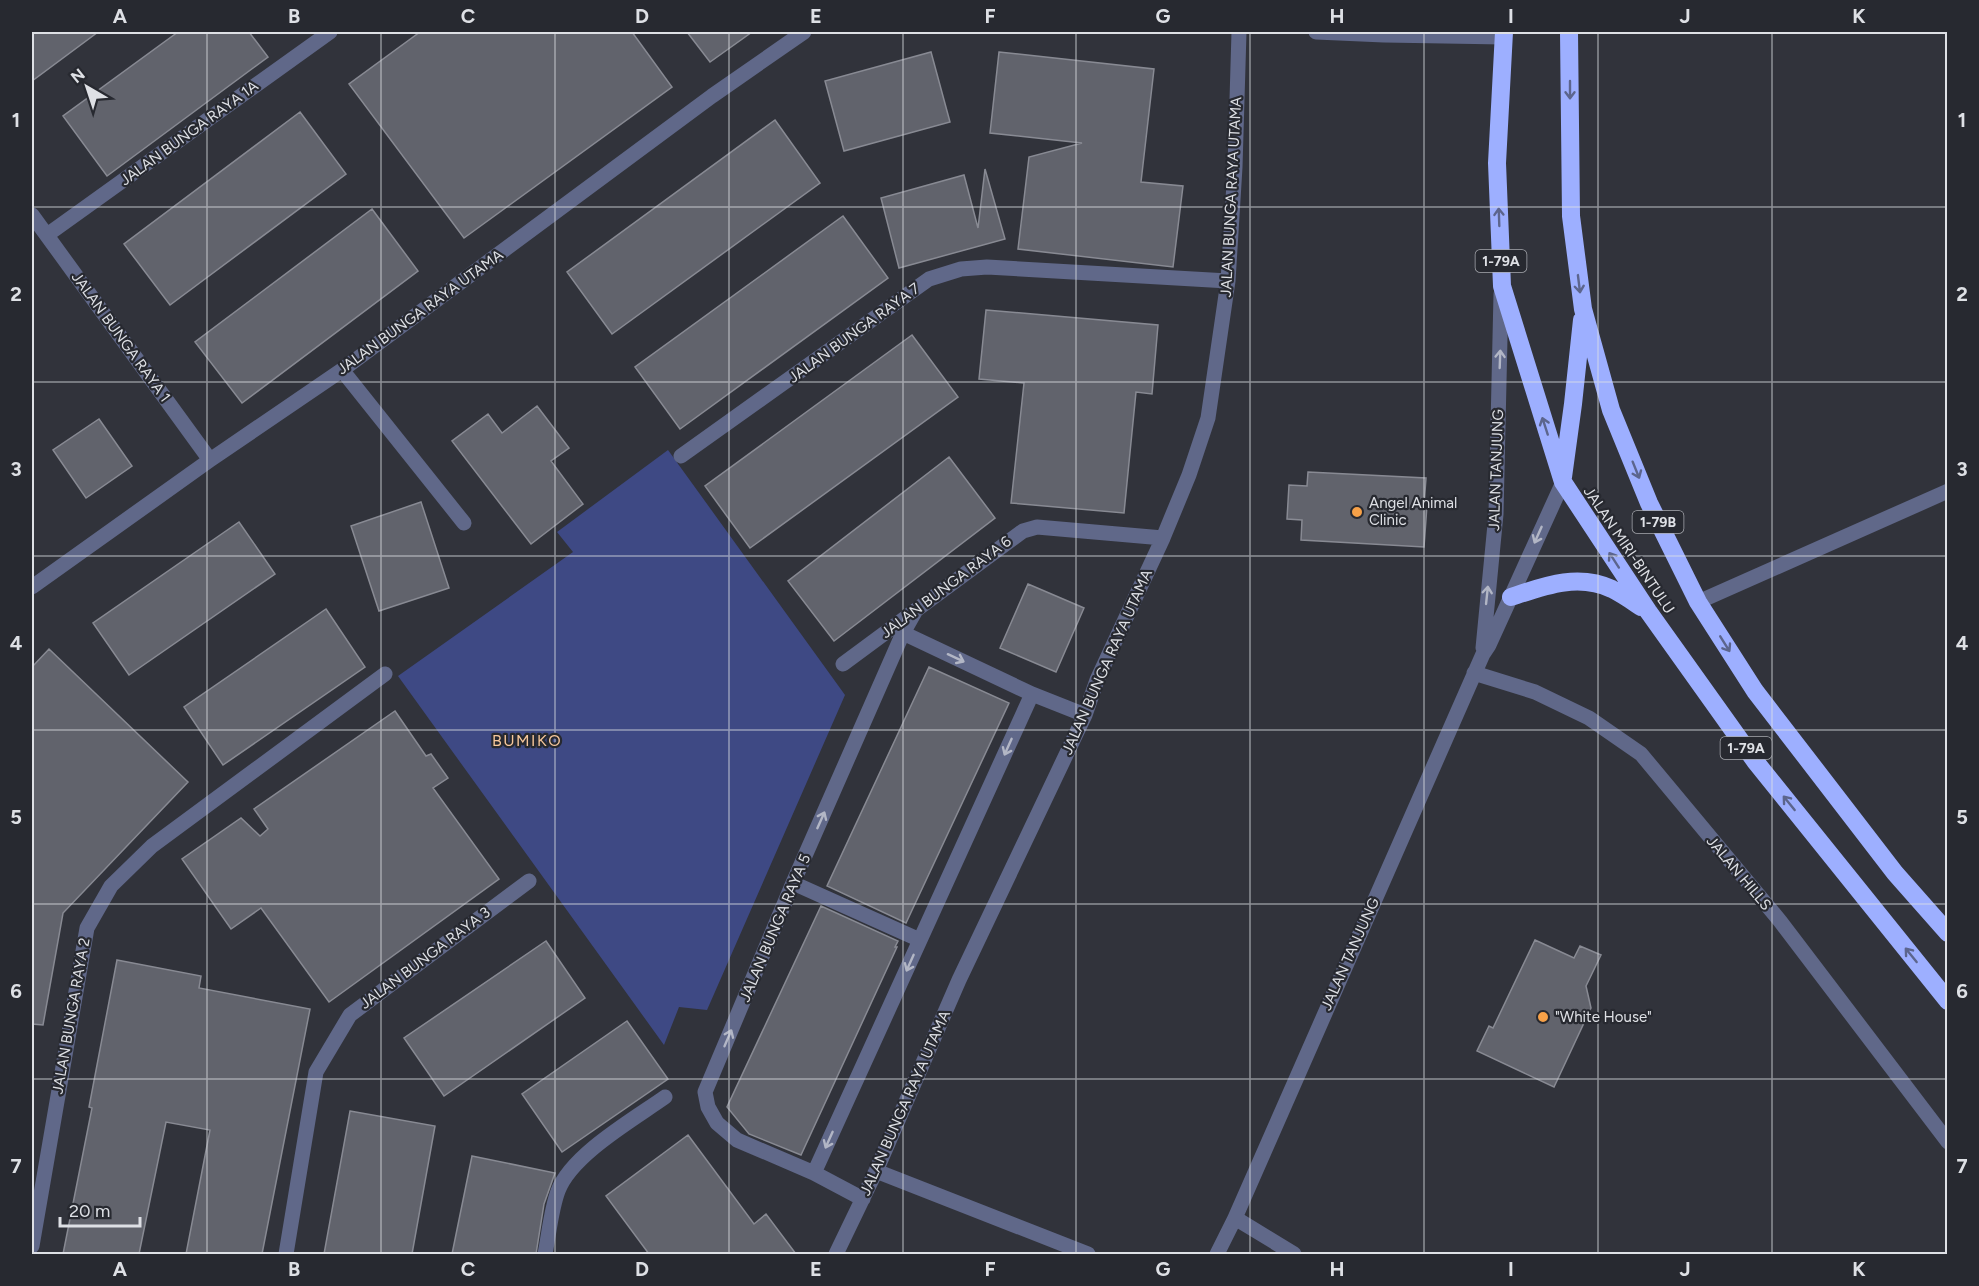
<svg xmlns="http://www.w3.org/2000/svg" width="1979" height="1286" font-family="Figtree,sans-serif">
	<rect width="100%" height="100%" fill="#31333b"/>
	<path fill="#3e4984" d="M668 450 845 695 707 1010 679 1007 664 1045 398 676 573 552 557 532Z"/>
	<path fill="#61636c" stroke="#888a93" stroke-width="1.5" d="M32 32H98L32 81Z
		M178 32H249L268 57 107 176 63 116Z
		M420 32H632L672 87 464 238 349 84Z
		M687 32H752L710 62Z
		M931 52 950 122 844 151 825 81Z
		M999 52 1154 69 1141 182 1183 186 1173 267 1018 249 1029 157 1082 143 990 133Z
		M300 112 346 174 170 305 124 244Z
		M775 120 820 183 612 334 567 272Z
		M985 169 1005 239 899 268 881 198 964 175 978 228Z
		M372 209 418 271 242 403 195 342Z
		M843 216 888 278 680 429 635 367Z
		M986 310 1158 325 1152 394 1136 392 1124 513 1011 503 1024 383 979 379Z
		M912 335 958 397 750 548 705 486Z
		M537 406 569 448 551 461 583 504 531 544 452 441 488 414 502 433Z
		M99 419 132 466 86 498 53 450Z
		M949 457 995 518 834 641 788 581Z
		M1308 472 1426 478 1424 505H1427L1424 547 1301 540 1302 520 1287 519 1289 485 1307 486Z
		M421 502 449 588 379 611 351 526Z
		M239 522 275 574 129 675 93 623Z
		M1028 584 1084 608 1056 672 1000 648Z
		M326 609 365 667 223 765 184 707Z
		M49 649 188 782 63 913 43 1025 32 1024V667Z
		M929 667 1009 703 906 923 827 886Z
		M395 711 426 756 431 754 448 778 433 788 499 879 329 1002 261 908 231 929 182 859 241 818 260 836 268 829 254 809Z
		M821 906 898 941 895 947H897L801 1155 749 1134 727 1107Z
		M1535 940 1574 958 1580 946 1601 955 1586 986 1591 1008 1554 1087 1477 1051 1489 1026 1493 1028Z
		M546 941 585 998 444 1096 404 1038Z
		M117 960 201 976 199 988 310 1009 262 1254H186L210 1130 166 1122 139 1254H63L92 1108 89 1107Z
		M627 1021 668 1079 562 1152 522 1094Z
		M350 1111 435 1126 412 1254H324Z
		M688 1135 754 1224 766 1214 796 1254H649L606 1196Z
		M472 1156 555 1173 544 1204 536 1254H452Z"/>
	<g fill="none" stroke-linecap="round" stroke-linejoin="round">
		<path stroke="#606889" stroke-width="15" d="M1316 32 1384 35 1504 37
			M32 215 210 460
			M47 235 330 32
			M342 370 464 523
			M681 456 929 279 961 269 987 267 1228 281
			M32 587 210 460 342 370 712 96 804 32
			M1698 602 1948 491
			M903 633 1032 694 1085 715
			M1483 648 1496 514 1501 294
			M843 664 1023 531 1037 527 1163 538
			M1474 673 1535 692 1589 718 1641 754 1780 921 1948 1142
			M793 883 920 940
			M876 1171 1088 1254
			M814 1173 1032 694
			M863 1199 814 1173 737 1140 717 1123 708 1107 705 1092 793 883 903 633 916 610
			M1235 1218 1294 1254
			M32 1246 87 928 111 886 152 846 385 674
			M286 1254 316 1072 350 1015 529 881
			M545 1254C549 1234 551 1210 558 1191 571 1155 634 1119 665 1097
			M836 1254 876 1171 959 980 1085 715 1097 680 1163 538 1189 475 1208 418 1228 281 1235 167 1239 32
			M1217 1254 1235 1218 1483 654 1489 645 1563 482"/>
		<path stroke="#9dafff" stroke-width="18" d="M1504 32 1497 163 1502 286 1563 482 1648 611 1755 761 1948 1001
			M1569 32 1571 216 1583 309 1611 410 1649 503 1698 602 1755 691 1895 873 1948 933
			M1563 477 1573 404 1582 320
			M1511 597C1544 586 1578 573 1612 589 1622 594 1632 601 1641 607"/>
	</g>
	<defs><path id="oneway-shaft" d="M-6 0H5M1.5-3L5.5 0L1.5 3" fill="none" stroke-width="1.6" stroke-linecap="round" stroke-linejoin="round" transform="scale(1.5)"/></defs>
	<g stroke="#5c658d">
		<use href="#oneway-shaft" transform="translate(1570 90) rotate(90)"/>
		<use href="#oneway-shaft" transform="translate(1499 217) rotate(-92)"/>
		<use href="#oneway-shaft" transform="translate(1579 284) rotate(83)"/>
		<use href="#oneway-shaft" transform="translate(1545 426) rotate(-108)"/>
		<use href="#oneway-shaft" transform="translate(1636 470) rotate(68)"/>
		<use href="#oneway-shaft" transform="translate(1614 560) rotate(-123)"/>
		<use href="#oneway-shaft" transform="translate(1725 644) rotate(58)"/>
		<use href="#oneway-shaft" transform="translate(1789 803) rotate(-129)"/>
		<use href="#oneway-shaft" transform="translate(1911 955) rotate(-129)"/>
	</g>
	<g stroke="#b2b6c5">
		<use href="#oneway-shaft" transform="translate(1500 359) rotate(-88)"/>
		<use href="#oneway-shaft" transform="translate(1538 535) rotate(114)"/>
		<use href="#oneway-shaft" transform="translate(1487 595) rotate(-84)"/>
		<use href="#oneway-shaft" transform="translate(956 658) rotate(25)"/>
		<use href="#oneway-shaft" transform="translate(1008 747) rotate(114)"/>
		<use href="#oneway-shaft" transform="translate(821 820) rotate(-66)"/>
		<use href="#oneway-shaft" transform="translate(910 963) rotate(114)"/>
		<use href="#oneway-shaft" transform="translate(728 1038) rotate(-67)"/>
		<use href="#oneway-shaft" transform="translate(829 1140) rotate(114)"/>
	</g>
	<path fill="none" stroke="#dee0e5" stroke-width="1.5" stroke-opacity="0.55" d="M207 32V1254M381 32V1254M555 32V1254M729 32V1254M903 32V1254M1076 32V1254M1250 32V1254M1424 32V1254M1598 32V1254M1772 32V1254M32 207H1948M32 382H1948M32 556H1948M32 730H1948M32 904H1948M32 1079H1948"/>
	<g fill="#f7a148" stroke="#272930" stroke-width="2">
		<circle cx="1357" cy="512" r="6"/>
		<circle cx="1543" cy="1017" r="6"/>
	</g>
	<g text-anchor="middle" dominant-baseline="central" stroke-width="4.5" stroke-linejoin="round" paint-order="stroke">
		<g fill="#272930" stroke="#a7a9af" stroke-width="1.5">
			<rect x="1475.5" y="250" width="51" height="22" rx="4.5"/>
			<rect x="1632.5" y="511" width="51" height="22" rx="4.5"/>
			<rect x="1720.5" y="737" width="51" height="22" rx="4.5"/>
		</g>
		<g font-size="14" font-weight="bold" fill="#dee0e5">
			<text x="1501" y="261">1-79A</text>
			<text x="1658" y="522">1-79B</text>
			<text x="1746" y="748">1-79A</text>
		</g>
		<g font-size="15" fill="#dee0e5" stroke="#272930">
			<text transform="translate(189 133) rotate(-36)">JALAN BUNGA RAYA 1A</text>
			<text transform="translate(1231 197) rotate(-87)">JALAN BUNGA RAYA UTAMA</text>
			<text transform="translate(420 312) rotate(-36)">JALAN BUNGA RAYA UTAMA</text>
			<text transform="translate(854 333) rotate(-36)">JALAN BUNGA RAYA 7</text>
			<text transform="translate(121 337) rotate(54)">JALAN BUNGA RAYA 1</text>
			<text transform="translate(1496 470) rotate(-88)">JALAN TANJUNG</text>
			<text transform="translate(1629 550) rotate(56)">JALAN MIRI-BINTULU</text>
			<text transform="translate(946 587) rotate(-37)">JALAN BUNGA RAYA 6</text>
			<text transform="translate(1107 662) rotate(-66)">JALAN BUNGA RAYA UTAMA</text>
			<text transform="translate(1739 873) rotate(50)">JALAN HILLS</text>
			<text transform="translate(775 928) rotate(-67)">JALAN BUNGA RAYA 5</text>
			<text transform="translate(1350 954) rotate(-66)">JALAN TANJUNG</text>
			<text transform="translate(425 958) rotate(-37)">JALAN BUNGA RAYA 3</text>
			<text transform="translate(71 1016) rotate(-80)">JALAN BUNGA RAYA 2</text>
			<text transform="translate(905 1103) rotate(-66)">JALAN BUNGA RAYA UTAMA</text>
		</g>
		<g font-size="15" fill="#dee0e5" stroke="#272930" text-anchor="start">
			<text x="1369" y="503">Angel Animal<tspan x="1369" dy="17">Clinic</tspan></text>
			<text x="1555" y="1017">"White House"</text>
		</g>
		<g font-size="16" letter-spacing="1.5" fill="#f7c79b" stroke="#272930">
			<text x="527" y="740">BUMIKO</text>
		</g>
	</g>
	<rect width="1979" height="1286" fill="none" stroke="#272930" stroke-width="66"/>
	<g transform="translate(87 87) rotate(321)" stroke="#272930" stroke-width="4.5" paint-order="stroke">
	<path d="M0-4.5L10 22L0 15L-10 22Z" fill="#dee0e5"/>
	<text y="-9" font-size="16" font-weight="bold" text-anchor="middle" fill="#dee0e5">N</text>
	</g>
	<path d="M60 1217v9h80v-9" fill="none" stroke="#dee0e5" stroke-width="3"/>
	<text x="69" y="1217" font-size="18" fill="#dee0e5" stroke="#272930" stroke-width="4.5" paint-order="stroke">20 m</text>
	<rect x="33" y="33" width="1913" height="1220" fill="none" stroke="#dee0e5" stroke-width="2"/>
	<g font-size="20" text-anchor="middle" font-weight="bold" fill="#dee0e5">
		<text x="120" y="23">A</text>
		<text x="294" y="23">B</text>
		<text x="468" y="23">C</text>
		<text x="642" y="23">D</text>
		<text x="816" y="23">E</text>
		<text x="990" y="23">F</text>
		<text x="1163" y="23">G</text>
		<text x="1337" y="23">H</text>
		<text x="1511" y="23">I</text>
		<text x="1685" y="23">J</text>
		<text x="1859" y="23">K</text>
		<text x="16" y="127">1</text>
		<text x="1962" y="127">1</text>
		<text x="16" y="301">2</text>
		<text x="1962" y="301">2</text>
		<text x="16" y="476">3</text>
		<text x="1962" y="476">3</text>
		<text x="16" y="650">4</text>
		<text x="1962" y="650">4</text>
		<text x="16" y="824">5</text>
		<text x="1962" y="824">5</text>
		<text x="16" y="998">6</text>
		<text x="1962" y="998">6</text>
		<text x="16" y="1173">7</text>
		<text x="1962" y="1173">7</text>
		<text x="120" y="1276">A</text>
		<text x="294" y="1276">B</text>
		<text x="468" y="1276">C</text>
		<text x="642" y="1276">D</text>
		<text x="816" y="1276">E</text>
		<text x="990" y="1276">F</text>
		<text x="1163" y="1276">G</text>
		<text x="1337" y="1276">H</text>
		<text x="1511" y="1276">I</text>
		<text x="1685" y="1276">J</text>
		<text x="1859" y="1276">K</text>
	</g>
</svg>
